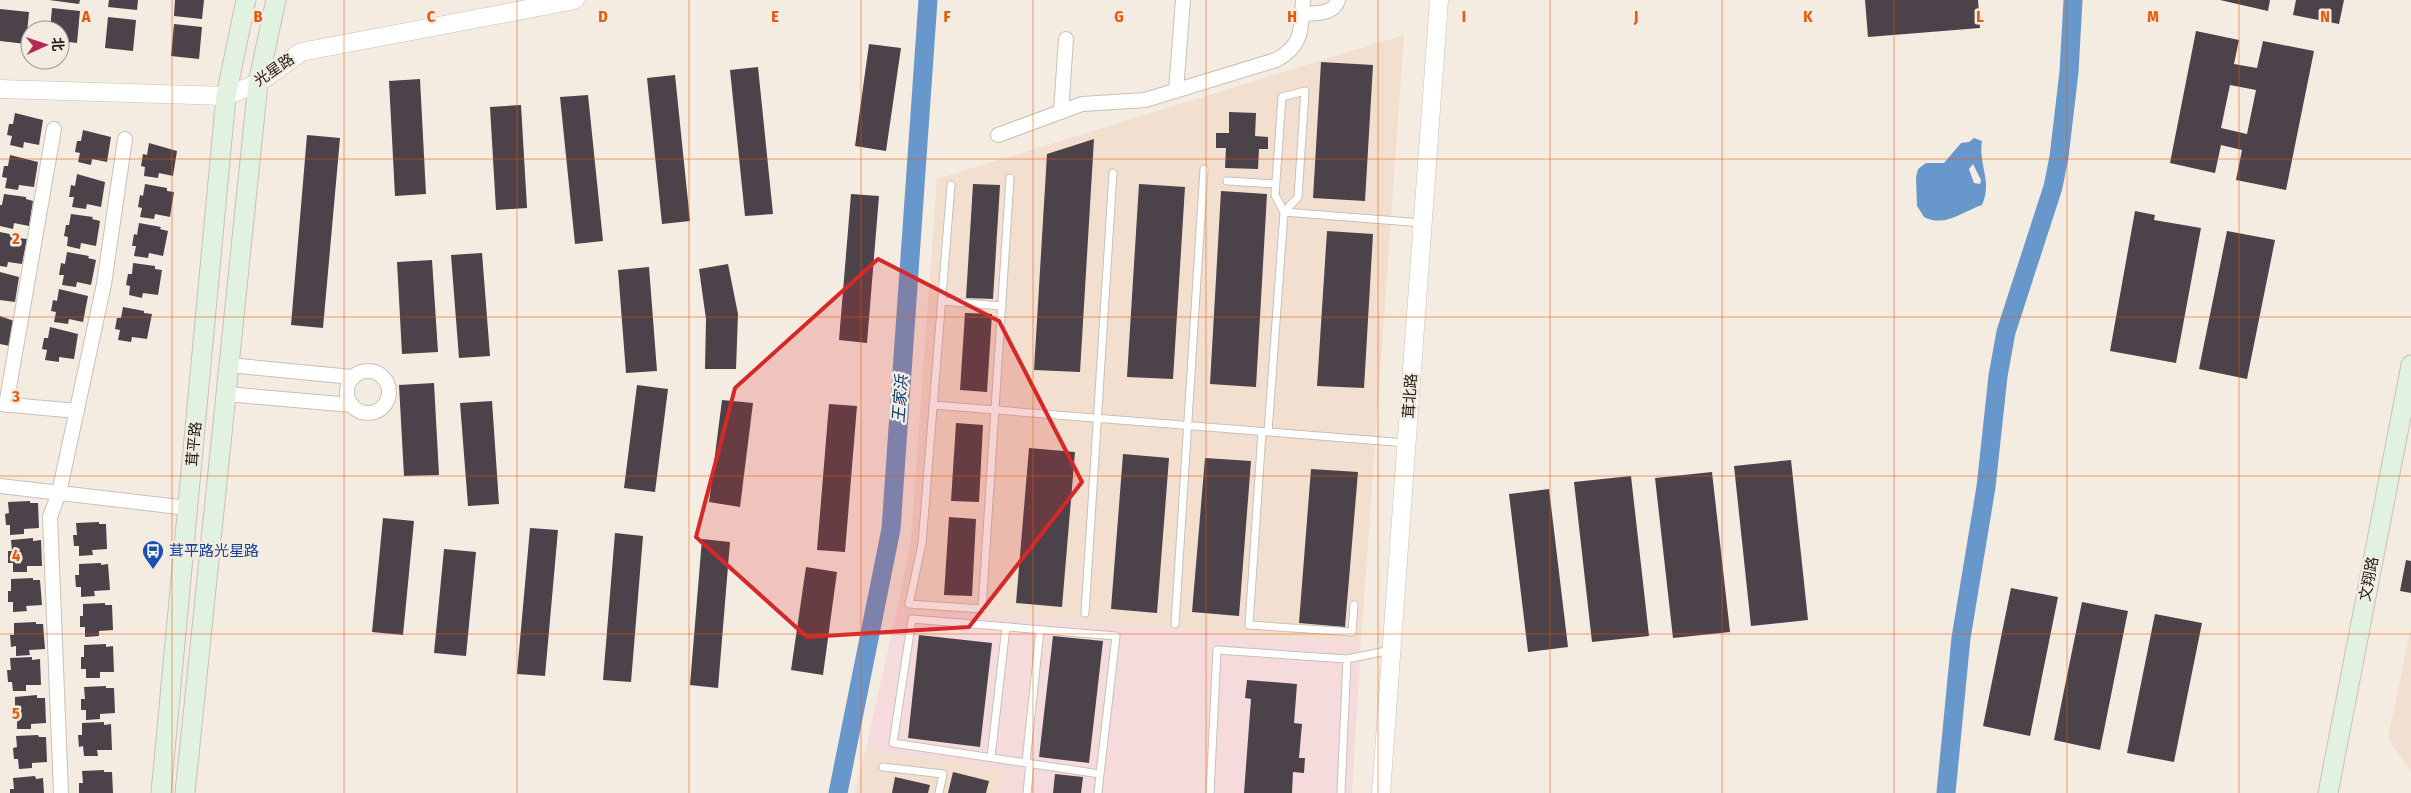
<svg xmlns="http://www.w3.org/2000/svg" width="2411" height="793" font-family="'Fira Sans Condensed','Noto Sans SC',sans-serif">
	<rect width="100%" height="100%" fill="#f4ebe1"/>
	<path fill="#f6dbdd" d="M897 610 1361 642 1352 793H1000L1005 770 866 748Z"/>
	<path fill="#f2dfcf" d="M1404 35 1361 642 897 610 911 538 937 179Z
		M2411 627V772L2388 739Z
		M866 748 1005 770 1000 793H855Z"/>
	<path fill="#6898cb" fill-rule="evenodd" d="M1974 138 1982 141C1978 164 1993 182 1982 205 1963 211 1945 228 1924 217L1917 206 1916 177 1918 169 1926 163H1944L1961 143 1969 142ZM1973 164 1981 180 1980 184 1974 183 1969 169Z"/>
	<g fill="none" stroke-linecap="round" stroke-linejoin="round">
		<path stroke="#6898cb" stroke-width="19" d="M838 793 891 529 928 0
			M1946 793 1961 638 1986 487 1998 376 2006 332 2053 187 2059 157 2069 72 2073 0"/>
	</g>
	<path fill="#4b424a" fill-rule="evenodd" d="M49 0H80L79 4Z
		M109 0H138L137 10 108 7Z
		M175 0H204L202 19 174 16Z
		M1865 0H1978L1980 28 1868 37Z
		M2220 0H2270L2268 11Z
		M2296 0H2344L2339 24 2293 15Z
		M52 8 80 11 77 43 60 41V30H50Z
		M0 9 29 12 26 44 0 41Z
		M108 17 136 20 133 51 105 48Z
		M174 24 202 27 199 59 171 56Z
		M2196 31 2239 40 2234 64 2257 68 2263 41 2314 51 2286 190 2236 180 2242 150 2221 145 2215 173 2170 163ZM2230 85 2256 90 2247 134 2221 128Z
		M869 44 901 48 886 151 855 146Z
		M1321 62 1373 65 1365 201 1313 198Z
		M758 67 773 214 745 216 730 70Z
		M675 75 690 221 662 224 647 78Z
		M420 79 426 194 395 196 389 81Z
		M588 95 603 241 575 244 560 97Z
		M521 105 527 208 496 210 490 107Z
		M1229 112 1256 113 1255 136 1268 137V149H1259L1258 169 1225 168 1226 148H1216V133H1229Z
		M15 113 43 120 39 145 24 142 23 148 10 145 12 136 7 135 9 124H13Z
		M83 130 111 137 107 162 92 159 91 165 78 162 80 153 75 152 77 141H81Z
		M307 135 340 138 323 328 291 325Z
		M1094 139 1080 372 1034 370 1047 154Z
		M149 143 177 151 173 176 159 173 158 178 144 176 145 167 141 166 143 154 147 155Z
		M10 155 38 162 34 187 19 185 18 190 5 188 7 178 2 177 4 166H8Z
		M77 174 105 182 101 207 87 204 86 209 72 207 74 197H69L71 185 75 186Z
		M145 184 167 188V191L174 192 170 217 155 214 154 219 140 217 142 208 138 207 140 195 143 196Z
		M973 184 1000 185 993 299 966 298Z
		M1139 184 1185 187 1173 379 1127 377Z
		M1221 191 1267 194 1256 387 1210 384Z
		M4 194 26 197V199L33 201 29 226 14 223 13 229 0 226V205H2Z
		M851 194 879 196 867 343 839 340Z
		M2135 211 2155 215 2154 220 2201 228 2176 363 2110 351Z
		M71 214 93 217 92 219 100 221 96 246 81 243 80 249 67 246 68 237 64 236 66 225H69Z
		M139 223 161 227 160 229 168 231 163 256 149 253 148 258 134 256 136 246H132L134 234 137 235Z
		M1327 231 1373 234 1364 388 1317 386Z
		M2227 231 2275 240 2247 379 2199 369Z
		M0 232 19 236V238L27 239 22 264 8 262 7 267 0 266Z
		M67 252 89 256 88 258 96 260 91 285 77 282 76 287 62 285 64 275H59L61 263 65 264Z
		M482 253 490 356 459 358 451 255Z
		M432 260 438 352 402 354 397 262Z
		M133 263 155 266V269L162 270 158 295 143 293 142 298 129 295 130 286 126 285 128 274H132Z
		M728 264 738 314 736 369H705L706 319 699 269Z
		M649 267 657 371 626 373 618 270Z
		M0 272 19 277 15 302 0 300Z
		M59 289 88 296 83 322 69 319 68 324 54 322 56 312 51 311 53 300 57 301Z
		M123 307 144 311V313L152 314 147 339 132 337 131 342 118 340 120 330 115 329 117 318H121Z
		M965 313 992 314 987 392 960 390Z
		M0 316 14 321 10 346 0 344Z
		M50 327 78 334 74 359 59 357V362L45 360 47 350 42 349 44 338H48Z
		M434 383 439 475 404 476 399 385Z
		M637 385 668 389 655 492 624 488Z
		M722 400 753 403 740 507 709 502Z
		M492 401 499 504 468 506 460 403Z
		M829 404 857 406 845 552 817 550Z
		M956 423 983 425 979 502 951 501Z
		M1029 448 1075 452 1062 607 1016 603Z
		M1123 454 1169 458 1157 613 1111 609Z
		M1205 458 1251 461 1239 616 1192 612Z
		M1791 460 1808 620 1751 626 1734 466Z
		M1311 469 1358 472 1345 627 1299 623Z
		M1712 472 1730 632 1673 638 1655 478Z
		M1631 476 1649 636 1592 642 1574 482Z
		M1549 489 1568 647 1528 652 1509 494Z
		M30 501V503H38L39 528 24 529V534L10 535V525H6L5 514 9 513 8 502Z
		M949 517 976 519 972 596 944 595Z
		M383 518 414 521 403 635 372 632Z
		M99 522V524H106L107 549 92 550 93 555 79 556V546H74L73 535H77L76 523Z
		M530 528 558 530 545 676 517 674Z
		M615 533 643 536 631 682 603 680Z
		M33 538V541L41 540 42 566H27V572H13V563H8V551H12L11 540Z
		M702 539 730 542 718 688 690 685Z
		M444 549 476 552 466 656 434 653Z
		M2406 560 2411 561V593L2400 591Z
		M101 563V565L108 564 110 590 94 591 95 596 81 597V587H76L75 575H79V564Z
		M806 567 837 572 823 675 791 670Z
		M33 578V580H40L42 605 26 606 27 611 13 612V602H8V591H11V579Z
		M2011 588 2058 597 2030 736 1983 726Z
		M2082 602 2128 611 2100 750 2054 740Z
		M105 603V605H112L113 630 99 631V636L85 637V627H80V616H83V604Z
		M2155 614 2202 623 2174 762 2127 753Z
		M36 622V624H43L45 649 29 650 30 655 16 656V646L11 647 10 635H14V623Z
		M919 635 992 643 980 747 908 738Z
		M1053 636 1103 641 1089 763 1039 757Z
		M106 644V647L113 646 114 672H100V678H86V669H81V657H84V645Z
		M32 657V660L40 659 41 685H26V691H13L12 682H8L7 670H11L10 658Z
		M1247 680 1297 684 1294 723 1302 724 1299 758H1305L1304 773 1293 772 1292 793H1244L1251 699 1245 698Z
		M106 686V688H114L115 713 100 714V719L86 720V710H81V699H85L84 687Z
		M37 695V698H45L46 723 31 724V729H17V720H12V708H15V697Z
		M104 722V725L111 724 112 750H97L98 756H84L83 746 79 747 78 735H82V723Z
		M38 735 39 737H46L47 762 32 763V768L19 769 18 759H14L13 748 17 747 16 736Z
		M104 770V772H112L113 793H79V783H83L82 771Z
		M953 772 989 781 986 793H948Z
		M1055 774 1083 777 1081 793H1053Z
		M35 776 36 779 43 778 44 793H10V789H14L13 778Z
		M895 777 930 785 928 793H892Z"/>
	<g fill="none" stroke-linecap="round" stroke-linejoin="round">
		<g stroke="#c9c0b7" stroke-width="9">
			<path id="service" d="M1305 91 1298 197 1284 212 1275 195 1282 97Z
				M1227 181 1276 184
				M951 185 922 544 909 604 982 609 1010 178
				M942 301 1002 306
				M933 405 1406 443
				M1262 432 1249 625 1352 632 1354 605
				M1268 432 1284 212 1423 223
				M1085 613 1113 173
				M1175 624 1204 169
				M991 757 1006 627
				M1026 762 1040 630
				M883 767 943 774 939 793
				M1027 793 1030 763
				M1098 793 1100 774 1116 636 912 619 893 743 1100 774
				M1210 793 1217 650 1347 659 1391 650
				M1341 793 1347 659"/>
		</g>
		<g stroke="#c9c0b7" stroke-width="16">
			<path id="minor" d="M1302 14C1315 13 1334 15 1338 0
				M1176 91 1183 0
				M1061 112 1066 39
				M998 135 1082 104 1145 100 1276 60C1304 45 1301 28 1303 0
				M229 365 352 377
				M347 392a21 21 0 1 1 42 0a21 21 0 1 1-42 0Z
				M226 394 352 405
				M0 404 77 411
				M6 405 54 129
				M0 486 188 508
				M61 793 50 517 59 493 104 284 125 139"/>
		</g>
		<g stroke="#c9c0b7" stroke-width="19">
			<path id="tertiary" d="M0 89 226 96 258 83 301 52 575 0
				M1381 793 1439 0"/>
		</g>
		<g stroke="#c9c0b7" stroke-width="21">
			<path id="secondary" d="M161 793 226 96 246 0
				M185 793 258 83 276 0
				M2328 793 2411 365"/>
		</g>
		<use href="#service" stroke="#fff" stroke-width="7"/>
		<use href="#minor" stroke="#fff" stroke-width="14"/>
		<use href="#tertiary" stroke="#fff" stroke-width="18"/>
		<use href="#secondary" stroke="#e1f2e1" stroke-width="19"/>
	</g>
	<path fill="#d62828" fill-opacity="0.2" stroke="#d62828" stroke-width="4" stroke-linejoin="round" d="M878 259 999 321 1082 482 969 627 807 637 696 537 735 388Z"/>
	<path fill="none" stroke="#e8590c" stroke-width="1" stroke-opacity="0.55" d="M172 0V793M344 0V793M517 0V793M689 0V793M861 0V793M1033 0V793M1206 0V793M1378 0V793M1550 0V793M1722 0V793M1894 0V793M2067 0V793M2239 0V793M0 159H2411M0 317H2411M0 476H2411M0 634H2411"/>
	<defs>
		<g id="bus-pin" transform="scale(1.125)"><path d="M0 17L-7.5 6A9.5 9.5 0 1 1 7.5 6Z" fill="#1a4fb4" stroke="#f4ebe1"/><path d="M-5-6H5V4H4V6H2V4H-2V6H-4V4H-5ZM-3.5-4V0h7V-4ZM-3.5 1.2v1.5H-2V1.2ZM2 1.2v1.5H3.5V1.2Z" fill="#fff"/></g>
	</defs>
	<g fill-rule="evenodd">
		<use href="#bus-pin" x="153" y="551"/>
	</g>
	<g text-anchor="middle" dominant-baseline="central" stroke-width="5" stroke-linejoin="round" paint-order="stroke">
		<g font-size="15" fill="#1f1b18" stroke="#f4ebe1">
			<text transform="translate(274 70) rotate(-34)">光星路</text>
			<text transform="translate(1410 396) rotate(-86)">茸北路</text>
			<text transform="translate(194 444) rotate(-85)">茸平路</text>
			<text transform="translate(2369 579) rotate(-79)">文翔路</text>
		</g>
		<g font-size="15" fill="#164399" stroke="#f4ebe1" text-anchor="start">
			<text x="169" y="551">茸平路光星路</text>
		</g>
		<g font-size="16" font-style="italic" fill="#003665" stroke="#f4ebe1">
			<text transform="translate(900 399) rotate(-86)">王家浜</text>
		</g>
	</g>
	<g font-size="16" text-anchor="middle" font-weight="bold" fill="#e8590c" stroke="#f4ebe1" stroke-width="5" stroke-linejoin="round" paint-order="stroke">
		<text x="86" y="22">A</text>
		<text x="258" y="22">B</text>
		<text x="431" y="22">C</text>
		<text x="603" y="22">D</text>
		<text x="775" y="22">E</text>
		<text x="947" y="22">F</text>
		<text x="1119" y="22">G</text>
		<text x="1292" y="22">H</text>
		<text x="1464" y="22">I</text>
		<text x="1636" y="22">J</text>
		<text x="1808" y="22">K</text>
		<text x="1980" y="22">L</text>
		<text x="2153" y="22">M</text>
		<text x="2325" y="22">N</text>
		<text x="16" y="244">2</text>
		<text x="16" y="402">3</text>
		<text x="16" y="561">4</text>
		<text x="16" y="719">5</text>
	</g>
	<g transform="translate(45 45) rotate(87)"><circle r="24" fill="#f4ebe1" stroke="#9f9891"/>
	<path d="M0-4L9 19L0 12L-9 19Z" fill="#b52659"/>
	<text y="-8" font-size="14" font-weight="bold" text-anchor="middle" fill="#1f1b18">北</text>
	</g>
</svg>
